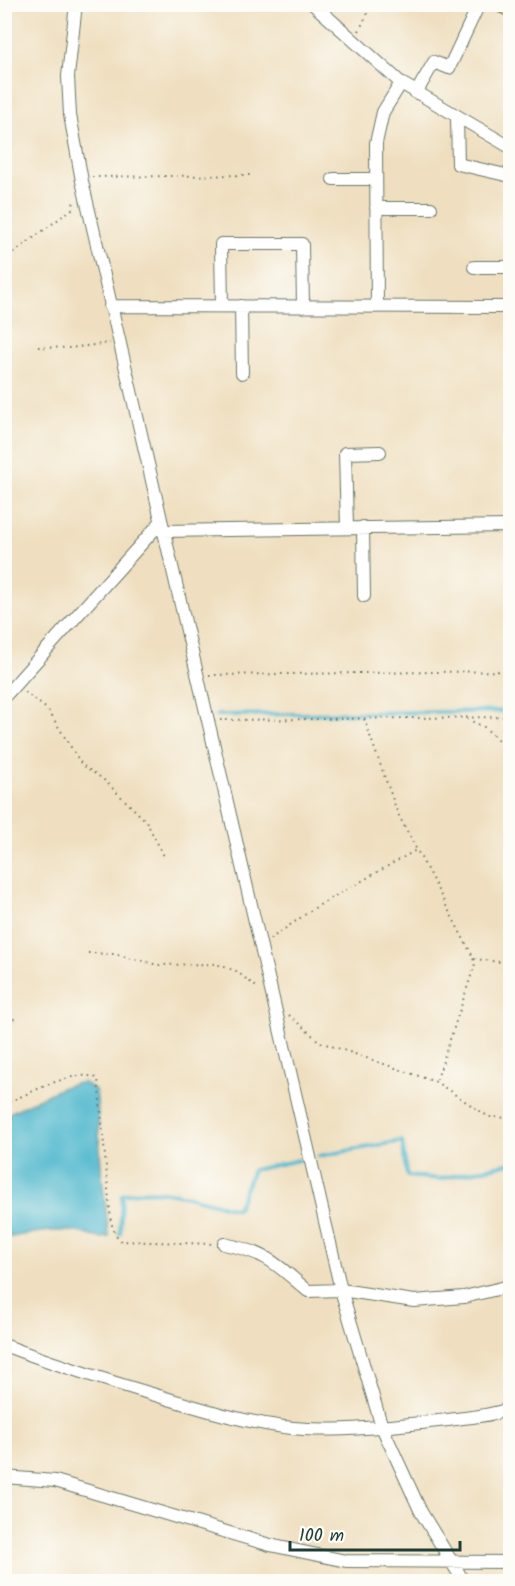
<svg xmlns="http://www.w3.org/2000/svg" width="515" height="1586" font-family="Kalam,sans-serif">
	<rect width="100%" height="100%" fill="#fdfcf7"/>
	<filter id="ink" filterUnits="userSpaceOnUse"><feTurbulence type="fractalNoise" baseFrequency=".0167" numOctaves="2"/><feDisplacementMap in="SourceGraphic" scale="12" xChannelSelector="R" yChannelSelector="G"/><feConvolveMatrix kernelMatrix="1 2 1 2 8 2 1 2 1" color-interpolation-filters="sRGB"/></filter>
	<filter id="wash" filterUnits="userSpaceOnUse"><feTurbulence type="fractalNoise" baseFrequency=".008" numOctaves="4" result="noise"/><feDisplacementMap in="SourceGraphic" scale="24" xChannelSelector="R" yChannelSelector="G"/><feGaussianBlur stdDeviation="1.35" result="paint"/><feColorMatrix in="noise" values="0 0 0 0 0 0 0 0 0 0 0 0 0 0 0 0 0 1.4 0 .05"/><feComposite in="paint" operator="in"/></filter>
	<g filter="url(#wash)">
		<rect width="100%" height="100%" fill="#efdfc0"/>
		<path fill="#4fb7cd" stroke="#377a80" stroke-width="1.5" d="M83 1082 95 1090 97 1098 101 1168 109 1237C96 1240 89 1234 77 1232 53 1228 28 1234 5 1238V1115L63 1087Z"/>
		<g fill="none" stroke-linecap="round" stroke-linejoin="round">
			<path stroke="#4fb7cd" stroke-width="4" d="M217 715 510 711
				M319 1156 402 1141 407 1176 440 1179 510 1163
				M120 1234 122 1195C163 1184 197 1200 237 1209L253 1170 299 1160"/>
		</g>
	</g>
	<g filter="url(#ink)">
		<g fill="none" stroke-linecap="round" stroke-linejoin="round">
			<g stroke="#687665" stroke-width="14">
				<path id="minor" d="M76 4 68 76 70 115 82 181 341 1290 382 1427 421 1512 464 1582
					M313 4 401 83 510 147
					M416 93 434 62 449 68 479 4
					M457 117 458 164 510 176
					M333 179H376
					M376 208H431
					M474 267H510
					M110 306 510 307
					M222 306 221 244H302L303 307
					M241 306 242 373
					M377 307 376 143 383 112 401 83
					M347 527 345 453 380 452
					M363 527 364 596
					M162 531 510 526
					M4 697 160 523
					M224 1244C268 1253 275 1263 308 1291L341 1290 414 1301 464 1297 510 1286
					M4 1345C53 1364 102 1379 152 1394 195 1407 239 1421 284 1427 329 1433 376 1427 421 1423 451 1419 482 1418 510 1409
					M4 1477 55 1481 270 1545 346 1561 510 1562"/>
			</g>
			<g stroke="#687665" stroke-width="17">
				<path id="major" d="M499 4 510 9"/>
			</g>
			<path stroke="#687665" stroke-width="2" stroke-dasharray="1.5 4.5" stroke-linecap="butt" d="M359 31 372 4
				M92 177 251 175
				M4 260 72 209 74 201
				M38 347 70 348 110 343
				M209 675 510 671
				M25 692 48 710 82 765 103 779 146 821 164 856
				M364 719 398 814 472 955 475 964 436 1082
				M467 719 484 727 510 751
				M220 720 510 717
				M270 939 316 907 416 850
				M88 953 114 954 158 965 216 964 236 971 259 989
				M474 959 510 963
				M4 1003 15 1021
				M289 1015 320 1042 436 1082 489 1117 510 1118
				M4 1104C27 1095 77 1066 98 1079L111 1222 115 1234 121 1241 214 1244"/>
			<use href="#minor" stroke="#fff" stroke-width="12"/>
			<use href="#major" stroke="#ebc669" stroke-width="15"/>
		</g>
	</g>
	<rect width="515" height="1586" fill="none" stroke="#fdfcf7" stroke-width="24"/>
	<path d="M290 1541v9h170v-9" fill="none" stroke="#1f3d34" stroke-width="3"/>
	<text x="299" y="1541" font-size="18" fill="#1f3d34" stroke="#fdfcf7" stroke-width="4.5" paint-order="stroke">100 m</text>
</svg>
